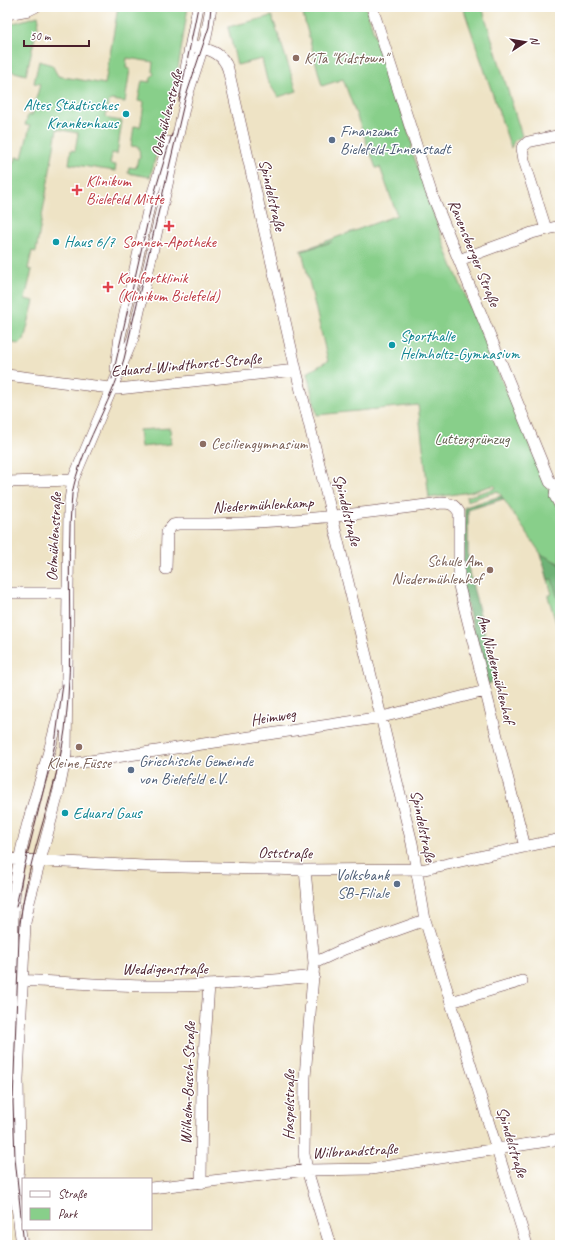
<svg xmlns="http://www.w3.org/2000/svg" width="567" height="1252" font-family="Caveat,sans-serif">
	<rect width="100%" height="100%" fill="#fff"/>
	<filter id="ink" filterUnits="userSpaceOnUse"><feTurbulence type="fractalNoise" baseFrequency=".025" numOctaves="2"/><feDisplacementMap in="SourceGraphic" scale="8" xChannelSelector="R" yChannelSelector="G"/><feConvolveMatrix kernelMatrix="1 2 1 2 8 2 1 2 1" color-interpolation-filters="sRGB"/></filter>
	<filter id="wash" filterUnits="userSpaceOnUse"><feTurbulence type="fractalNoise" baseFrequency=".012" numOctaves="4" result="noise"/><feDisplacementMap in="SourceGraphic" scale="16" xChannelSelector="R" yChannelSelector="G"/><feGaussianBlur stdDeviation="0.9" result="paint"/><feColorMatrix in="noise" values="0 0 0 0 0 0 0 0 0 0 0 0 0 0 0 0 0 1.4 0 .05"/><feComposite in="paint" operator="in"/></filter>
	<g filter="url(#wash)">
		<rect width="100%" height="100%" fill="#eee3c5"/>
		<path fill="#88cf8a" stroke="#69775a" d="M118 7H188L175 87 150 177 128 173 129 167 136 168 138 158H140L139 147 131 146 134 126 140 127C142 119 143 110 144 102L138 101 142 81 150 82 151 77 154 74 152 71 153 62 127 58 126 68 130 69 125 102 112 100 108 102 106 116 109 119 122 121 117 154 112 153 110 164 116 165 115 171 69 164 71 150 75 151 78 133 57 129 36 252 32 251 28 269 32 270 25 299 34 301 24 340 19 344 7 342V160L15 162 16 157 22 158 30 126 25 125 28 115H32L40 84 34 83 39 61 52 65 58 76 105 84Z
			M301 7H366L384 66 387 68 413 145 411 148 448 255 553 499 560 509V636L548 596 552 594 541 554 498 491 467 501 466 497 496 488 494 485 470 492 429 498 418 405 317 415 307 373 328 361 302 251 332 242 300 251 397 215 380 167 376 168 343 79 322 86Z
			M463 7H482L522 136 514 141 511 148Z
			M38 16 39 20 26 75 7 70V25Z
			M272 16 297 91 278 97 267 80 262 59 237 65 228 27Z
			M170 428 171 444 141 447 139 430Z"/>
		<path fill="#6eb276" stroke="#5c6850" d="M501 496 503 499 468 510V567L495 674 491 683 488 684 462 586 465 507Z
			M541 554 560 564V606L552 579 548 580Z"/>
	</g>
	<g filter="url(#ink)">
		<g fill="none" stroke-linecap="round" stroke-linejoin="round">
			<g stroke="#633c42" stroke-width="12">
				<path id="minor" d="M372 7 431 192 550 482 556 487
					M7 14 29 10 35 7
					M192 45C208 50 222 51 228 69L296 370 412 843 425 920 527 1245
					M182 89 198 7
					M546 229 524 160 522 148 528 142 560 135
					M459 260 532 233 560 226
					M116 369 120 336 150 202 169 142
					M7 375 118 389 296 370
					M7 482 73 480
					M556 487 555 496 560 505
					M166 569 167 532 173 525 178 524C266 525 353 515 441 503 450 503 454 504 459 512V586L525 847
					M7 593H67
					M65 763 70 764 382 717 485 691
					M7 859 144 866 305 870 425 869 560 839
					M305 870 314 963 305 1077 304 1154 307 1170 330 1245
					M314 963 344 949 425 920
					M15 980C69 982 123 987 177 986 223 985 268 981 314 976
					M451 1002 522 981
					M201 1183 202 1082 209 985
					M151 1188 307 1170 371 1169 560 1139
					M16 1195 19 1167 18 1079 25 923 29 902 59 790 66 754 69 507 73 480 133 338 186 99 206 37 211 7
					M22 1245C16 1198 9 1152 9 1104 8 1062 14 1021 14 980 13 944 11 910 17 874 26 812 53 754 63 692"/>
			</g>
			<use href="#minor" stroke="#fff" stroke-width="11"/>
			<path stroke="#4a1f2b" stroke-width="1" d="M179 101 198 7
				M112 379 153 198 172 134
				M16 907 24 868 55 744 63 684
				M24 1245 15 1158 13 1102 19 937C23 866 55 800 65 730 75 652 65 572 72 494 81 447 110 405 124 359L185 99 209 27 211 7"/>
		</g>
	</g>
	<g fill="#8d6e63" stroke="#fff" stroke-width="1.5">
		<circle cx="296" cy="58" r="4"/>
		<circle cx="203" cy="444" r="4"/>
		<circle cx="490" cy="570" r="4"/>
		<circle cx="79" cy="747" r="4"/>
	</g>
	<g fill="#0f9aa8" stroke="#fff" stroke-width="1.5">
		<circle cx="126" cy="114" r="4"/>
		<circle cx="56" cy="242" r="4"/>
		<circle cx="392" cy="345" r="4"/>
		<circle cx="65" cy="813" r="4"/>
	</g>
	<g fill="#5c6f8a" stroke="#fff" stroke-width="1.5">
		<circle cx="332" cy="140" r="4"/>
		<circle cx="131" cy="770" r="4"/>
		<circle cx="397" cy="884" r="4"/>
	</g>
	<g fill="#e0444e" stroke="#fff" stroke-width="1.5">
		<path d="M75 184h4v4h4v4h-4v4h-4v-4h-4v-4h4z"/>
		<path d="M167 220h4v4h4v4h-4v4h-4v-4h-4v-4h4z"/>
		<path d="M106 281h4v4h4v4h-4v4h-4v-4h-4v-4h4z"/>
	</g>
	<g text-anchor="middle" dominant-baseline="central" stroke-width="3" stroke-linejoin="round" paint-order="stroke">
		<g font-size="16" fill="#785e54" stroke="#fff" text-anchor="start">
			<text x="304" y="58">KiTa "Kidstown"</text>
			<text x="211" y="444">Ceciliengymnasium</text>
			<text x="482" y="561" text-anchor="end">Schule Am<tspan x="482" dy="18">Niedermühlenhof</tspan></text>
			<text x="79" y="763" text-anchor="middle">Kleine Füsse</text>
		</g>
		<g font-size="16" fill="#0d838f" stroke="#fff" text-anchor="start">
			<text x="118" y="105" text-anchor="end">Altes Städtisches<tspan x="118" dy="18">Krankenhaus</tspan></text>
			<text x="64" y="242">Haus 6/7</text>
			<text x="400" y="336">Sporthalle<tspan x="400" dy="18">Helmholtz-Gymnasium</tspan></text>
			<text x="73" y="813">Eduard Gaus</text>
		</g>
		<g font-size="16" fill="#4a1f2b" stroke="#fff">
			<text transform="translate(167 113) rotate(-76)">Oelmühlenstraße</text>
			<text transform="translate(272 195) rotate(77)">Spindelstraße</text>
			<text transform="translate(474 253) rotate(68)">Ravensberger Straße</text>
			<text transform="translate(186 365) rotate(-5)">Eduard-Windthorst-Straße</text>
			<text transform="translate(263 505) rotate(-3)">Niedermühlenkamp</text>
			<text transform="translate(347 510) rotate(76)">Spindelstraße</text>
			<text transform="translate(54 537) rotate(-87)">Oelmühlenstraße</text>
			<text transform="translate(496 669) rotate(76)">Am Niedermühlenhof</text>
			<text transform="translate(273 717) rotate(-9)">Heimweg</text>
			<text transform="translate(423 826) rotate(78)">Spindelstraße</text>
			<text transform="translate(285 853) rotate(1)">Oststraße</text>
			<text x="165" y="969">Weddigenstraße</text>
			<text transform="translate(188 1083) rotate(-88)">Wilhelm-Busch-Straße</text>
			<text transform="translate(289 1105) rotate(-89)">Haspelstraße</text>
			<text transform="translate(512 1142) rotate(73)">Spindelstraße</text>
			<text transform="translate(355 1151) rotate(-3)">Wilbrandstraße</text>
		</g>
		<g font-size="16" fill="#4e5e75" stroke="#fff" text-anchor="start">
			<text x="340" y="131">Finanzamt<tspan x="340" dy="18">Bielefeld-Innenstadt</tspan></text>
			<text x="139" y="761">Griechische Gemeinde<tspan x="139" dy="18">von Bielefeld e.V.</tspan></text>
			<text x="389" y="875" text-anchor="end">Volksbank<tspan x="389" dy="18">SB-Filiale</tspan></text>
		</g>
		<g font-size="16" fill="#be3a42" stroke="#fff" text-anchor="start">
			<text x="86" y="181">Klinikum<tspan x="86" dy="18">Bielefeld Mitte</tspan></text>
			<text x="169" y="242" text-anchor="middle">Sonnen-Apotheke</text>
			<text x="117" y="278">Komfortklinik<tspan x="117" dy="18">(Klinikum Bielefeld)</tspan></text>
		</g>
		<g font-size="16" fill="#605d4c" stroke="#fff">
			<text x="472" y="439">Luttergrünzug</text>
		</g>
	</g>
	<rect width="567" height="1252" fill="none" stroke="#fff" stroke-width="24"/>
	<rect x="22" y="1178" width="130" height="52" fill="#ffffff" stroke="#b7a5aa"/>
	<rect x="30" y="1191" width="20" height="6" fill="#ffffff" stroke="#b7a5aa"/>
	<text x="58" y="1198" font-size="12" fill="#4a1f2b">Straße</text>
	<rect x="30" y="1208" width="20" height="12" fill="#88cf8a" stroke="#b7a5aa"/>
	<text x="58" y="1218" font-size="12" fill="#4a1f2b">Park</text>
	<g transform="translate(525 42) rotate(78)" stroke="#ffffff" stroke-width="3" paint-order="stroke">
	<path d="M0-3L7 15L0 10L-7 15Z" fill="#4a1f2b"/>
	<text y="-6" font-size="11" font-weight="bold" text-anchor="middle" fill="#4a1f2b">N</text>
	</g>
	<path d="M24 40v6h65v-6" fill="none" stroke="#4a1f2b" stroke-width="2"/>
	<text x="30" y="40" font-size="12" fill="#4a1f2b" stroke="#ffffff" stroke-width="3" paint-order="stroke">50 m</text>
</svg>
